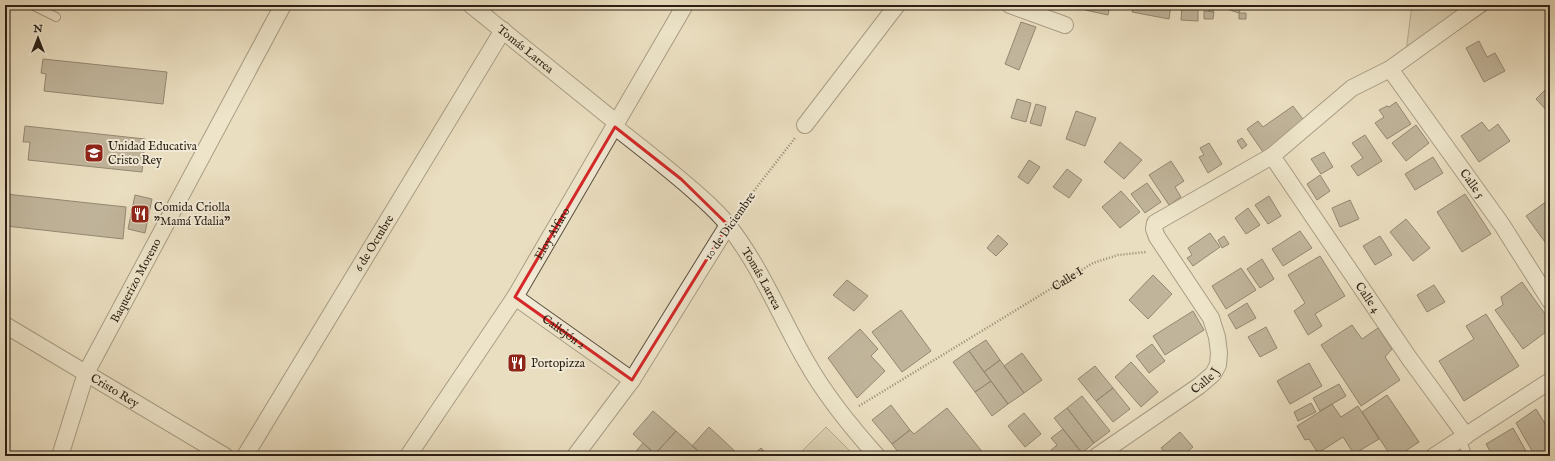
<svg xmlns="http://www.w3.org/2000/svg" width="1555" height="461" font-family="'IM FELL English',serif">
	<rect width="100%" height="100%" fill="#eadec0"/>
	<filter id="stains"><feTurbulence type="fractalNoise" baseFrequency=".005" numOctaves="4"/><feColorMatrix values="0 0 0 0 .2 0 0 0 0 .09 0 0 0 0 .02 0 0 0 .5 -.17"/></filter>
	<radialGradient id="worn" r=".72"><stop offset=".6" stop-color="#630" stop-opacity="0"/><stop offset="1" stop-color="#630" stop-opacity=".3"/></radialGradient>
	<path fill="#cabea3" stroke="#7a6e5b" d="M1412 5H1495L1404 67Z
		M826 427 855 456H797Z"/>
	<path fill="#8e826d" stroke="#2b1f13" d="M127 5H171V9Z
		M1068 5H1080L1079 10 1068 7Z
		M1086 5H1110L1108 15 1085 10Z
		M1134 5H1171L1169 19 1132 12Z
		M1182 5H1198V21L1181 20Z
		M1209 5H1214L1213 12 1209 11Z
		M1228 5 1241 8 1239 13 1227 9Z
		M1204 11 1214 12 1213 19H1204Z
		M1239 13H1246V19H1239Z
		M1021 22 1036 27 1019 70 1005 64Z
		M1479 41 1487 57 1495 53 1505 71 1484 82 1466 48Z
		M43 59 167 72 163 104 44 91 46 74 41 73Z
		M1550 85V114L1536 99Z
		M1017 99 1031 103 1026 122 1011 118Z
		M1396 102 1411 124 1387 139 1375 123 1384 117 1379 110 1387 106 1389 107Z
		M1036 104 1046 107 1041 126 1030 123Z
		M1293 106 1305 122 1263 152 1247 129 1258 121 1263 127Z
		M1076 111 1096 118 1085 146 1066 139Z
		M1482 122 1489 131 1498 124 1510 141 1479 162 1461 136Z
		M1416 125 1429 143 1406 161 1392 143Z
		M25 126 145 139 142 172 28 160 30 142H23Z
		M1365 135 1382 161 1358 176 1351 166 1363 158 1352 143Z
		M1242 138 1247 145 1242 149 1237 141Z
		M1120 142 1142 160 1124 179 1104 162Z
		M1209 143 1222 164 1208 173 1199 157 1204 155 1200 148Z
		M1324 152 1333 167 1321 174 1311 159Z
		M1433 157 1443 173 1415 190 1405 174Z
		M1029 160 1040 167 1028 184 1018 177Z
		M1171 161 1184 181 1175 187 1181 197 1169 205 1149 175Z
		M1067 169 1082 180 1069 198 1053 187Z
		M1320 175 1330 191 1317 200 1307 184Z
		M1147 183 1161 202 1145 213 1131 194Z
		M1121 191 1140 212 1120 228 1102 207Z
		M6 194 126 207 123 239 6 226 8 210H5Z
		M1465 194 1491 234 1462 252 1437 212Z
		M135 195 152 199 145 233 128 229Z
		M1269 196 1281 216 1268 224 1255 205Z
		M1550 199V238L1545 242 1526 216Z
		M1350 200 1359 219 1340 227 1332 208Z
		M1248 208 1260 225 1246 234 1235 218Z
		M1406 219 1430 248 1413 261 1390 232Z
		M1300 231 1312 248 1283 266 1272 249Z
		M1210 233 1220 247 1193 266 1187 258 1192 255 1188 248Z
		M998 235 1008 244 996 256 987 248Z
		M1224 236 1229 244 1222 248 1218 240Z
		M1380 236 1392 255 1375 265 1363 246Z
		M1320 256 1345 296 1315 314 1322 326 1308 335 1294 311 1305 303 1288 275Z
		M1262 259 1274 279 1260 288 1247 269Z
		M1241 268 1256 290 1226 309 1212 286Z
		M1153 275 1172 294 1148 319 1129 300Z
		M847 280 868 296 854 311 833 295Z
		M1522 282 1550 321V329L1523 349 1495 310 1503 305 1501 297Z
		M1434 285 1445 302 1427 312 1417 295Z
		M1247 303 1256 318 1236 329 1228 315Z
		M901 310 931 351 902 372 872 332Z
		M1193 311 1204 330 1165 355 1153 336Z
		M1486 314 1519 366 1464 401 1439 361 1474 339 1466 326Z
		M1352 325 1362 339 1378 328 1392 349 1385 357 1400 380 1361 406 1321 345Z
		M1266 327 1277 348 1260 357 1248 337Z
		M860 329 878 349 871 356 885 371 857 398 828 358Z
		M986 340 1000 360 984 372 969 351Z
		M1152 344 1165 361 1149 373 1136 356Z
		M969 351 991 381 975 392 953 362Z
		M1022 353 1042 380 1024 393 1004 366Z
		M1000 360 1024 393 1008 404 984 372Z
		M1131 362 1158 392 1141 407 1115 377Z
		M1309 363 1322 386 1290 404 1277 381Z
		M1095 366 1113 388 1096 401 1078 379Z
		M991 381 1008 404 992 416 975 392Z
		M1339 384 1346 396 1320 411 1313 398Z
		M1113 388 1130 409 1113 422 1096 401Z
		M1387 395 1419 442 1398 456H1391L1362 412Z
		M1082 396 1110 431 1094 443 1067 408Z
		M1311 403 1316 412 1298 421 1294 412Z
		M1332 404 1341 417 1358 406 1379 439 1354 454 1343 437 1318 453 1309 439 1305 440 1297 426Z
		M891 405 910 430 892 444 872 420Z
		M947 408 984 454 981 456H901L892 444 910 430 914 434Z
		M1067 408 1094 443 1082 453 1054 418Z
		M1536 409 1550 432V456H1535L1516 423Z
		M653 411 676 431 655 454 633 434Z
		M1024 413 1041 434 1025 447 1008 426Z
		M709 427 721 438 740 456H704L692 446Z
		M1513 428 1526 451 1517 456H1493L1486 444Z
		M1063 429 1082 453 1077 456H1056L1051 450 1057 445 1051 438Z
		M676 431 703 455 702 456H657L655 454Z
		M1180 432 1193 447 1182 456H1168L1161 448Z
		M643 443 655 454 657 456H632Z
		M761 448 769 456H752Z"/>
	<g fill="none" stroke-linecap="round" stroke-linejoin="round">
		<g stroke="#5b4f3e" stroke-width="10">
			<path id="lane" d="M32 5 56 17
				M1462 439 1467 456"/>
		</g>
		<g stroke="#5b4f3e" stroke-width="18">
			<g id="street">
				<path id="s2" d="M471 5 617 123"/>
				<path d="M1010 5 1065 25"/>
				<path id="s3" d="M1390 69 1502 225 1550 301"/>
				<path d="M805 125 897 5"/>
				<path id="s4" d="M615 127C642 148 669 169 695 192 706 202 718 212 727 224 760 265 780 316 806 361 825 395 851 427 877 456"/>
				<path id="s5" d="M1272 156 1409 358 1466 436"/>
				<path id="s6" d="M515 297 632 380"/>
				<path id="s7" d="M5 325 225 456"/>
				<path id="s8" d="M60 456 86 373 283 5"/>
				<path id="s9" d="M245 456 503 30"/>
				<path id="s10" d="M408 456 515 297 685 5"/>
				<path d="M575 456 632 380 728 225"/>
				<path id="s11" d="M1097 456 1199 386 1213 374 1218 365 1219 353 1217 337 1211 318 1157 237 1154 229 1155 223 1272 156 1352 88 1390 69 1479 5"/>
				<path d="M1434 456 1550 381"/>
			</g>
		</g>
		<g stroke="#2b1f13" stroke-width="2.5" stroke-dasharray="1 2" stroke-linecap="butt">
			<path d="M739 210 795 138"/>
			<path id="s1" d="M859 406 1093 263 1118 255 1146 252"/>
		</g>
		<use href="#lane" stroke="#f1ead6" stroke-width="8"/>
		<use href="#street" stroke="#f1ead6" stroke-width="16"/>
	</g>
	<path d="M0 0H1555V461H0ZM615 127 681 179 728 225 632 380 515 297Z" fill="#eadec0" fill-opacity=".55" fill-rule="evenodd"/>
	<path fill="none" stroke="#d62828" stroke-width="3" stroke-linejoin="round" d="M615 127 681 179 728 225 632 380 515 297Z"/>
	<defs>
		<g id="school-square" transform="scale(1)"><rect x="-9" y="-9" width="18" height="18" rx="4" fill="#8f2418" stroke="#f1ead6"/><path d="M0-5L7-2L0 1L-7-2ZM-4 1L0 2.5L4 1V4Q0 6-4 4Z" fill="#fff"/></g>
		<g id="restaurant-square" transform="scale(1)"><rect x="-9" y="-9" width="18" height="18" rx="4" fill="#8f2418" stroke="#f1ead6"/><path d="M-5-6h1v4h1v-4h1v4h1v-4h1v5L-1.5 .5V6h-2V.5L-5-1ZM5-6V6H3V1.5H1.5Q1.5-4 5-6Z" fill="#fff"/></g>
	</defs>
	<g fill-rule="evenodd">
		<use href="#school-square" x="94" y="153"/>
		<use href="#restaurant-square" x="140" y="214"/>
		<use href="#restaurant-square" x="517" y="363"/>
	</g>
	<g text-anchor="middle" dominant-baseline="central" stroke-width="4" stroke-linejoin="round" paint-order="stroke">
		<g font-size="12" fill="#2b1f13" stroke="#f1ead6">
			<text stroke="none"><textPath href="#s2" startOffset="70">Tomás Larrea</textPath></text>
			<text stroke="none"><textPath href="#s3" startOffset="141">Calle 5</textPath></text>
			<text transform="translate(730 226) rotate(-55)">10 de Diciembre</text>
			<text stroke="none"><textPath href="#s10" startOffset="265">Eloy Alfaro</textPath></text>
			<text stroke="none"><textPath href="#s9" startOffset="249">6 de Octubre</textPath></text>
			<text stroke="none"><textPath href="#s4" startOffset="213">Tomás Larrea</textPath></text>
			<text stroke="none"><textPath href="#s1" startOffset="244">Calle I</textPath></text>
			<text stroke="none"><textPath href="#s8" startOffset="192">Baquerizo Moreno</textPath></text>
			<text stroke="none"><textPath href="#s5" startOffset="171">Calle 4</textPath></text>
			<text stroke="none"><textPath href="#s6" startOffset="60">Callejón 2</textPath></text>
			<text stroke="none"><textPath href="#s11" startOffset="132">Calle J</textPath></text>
			<text stroke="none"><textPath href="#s7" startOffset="128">Cristo Rey</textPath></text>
		</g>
		<g font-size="12" fill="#2b1f13" stroke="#f1ead6" text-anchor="start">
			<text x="108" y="146">Unidad Educativa<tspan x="108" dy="14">Cristo Rey</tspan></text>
			<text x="154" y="207">Comida Criolla<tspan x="154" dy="14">"Mamá Ydalia"</tspan></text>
			<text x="531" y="363">Portopizza</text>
		</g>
	</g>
	<rect width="1555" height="461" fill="none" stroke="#eadec0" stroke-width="20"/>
	<rect x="6" y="6" width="1543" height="449" fill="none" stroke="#2b1f13" stroke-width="2"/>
	<rect x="10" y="10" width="1535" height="441" fill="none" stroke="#2b1f13"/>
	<g transform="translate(38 38)" stroke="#f1ead6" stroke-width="3" paint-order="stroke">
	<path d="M0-3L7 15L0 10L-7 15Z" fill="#2b1f13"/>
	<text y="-6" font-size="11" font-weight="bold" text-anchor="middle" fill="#2b1f13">N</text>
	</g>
	<rect width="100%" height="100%" filter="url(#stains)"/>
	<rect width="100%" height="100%" fill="url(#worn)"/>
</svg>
